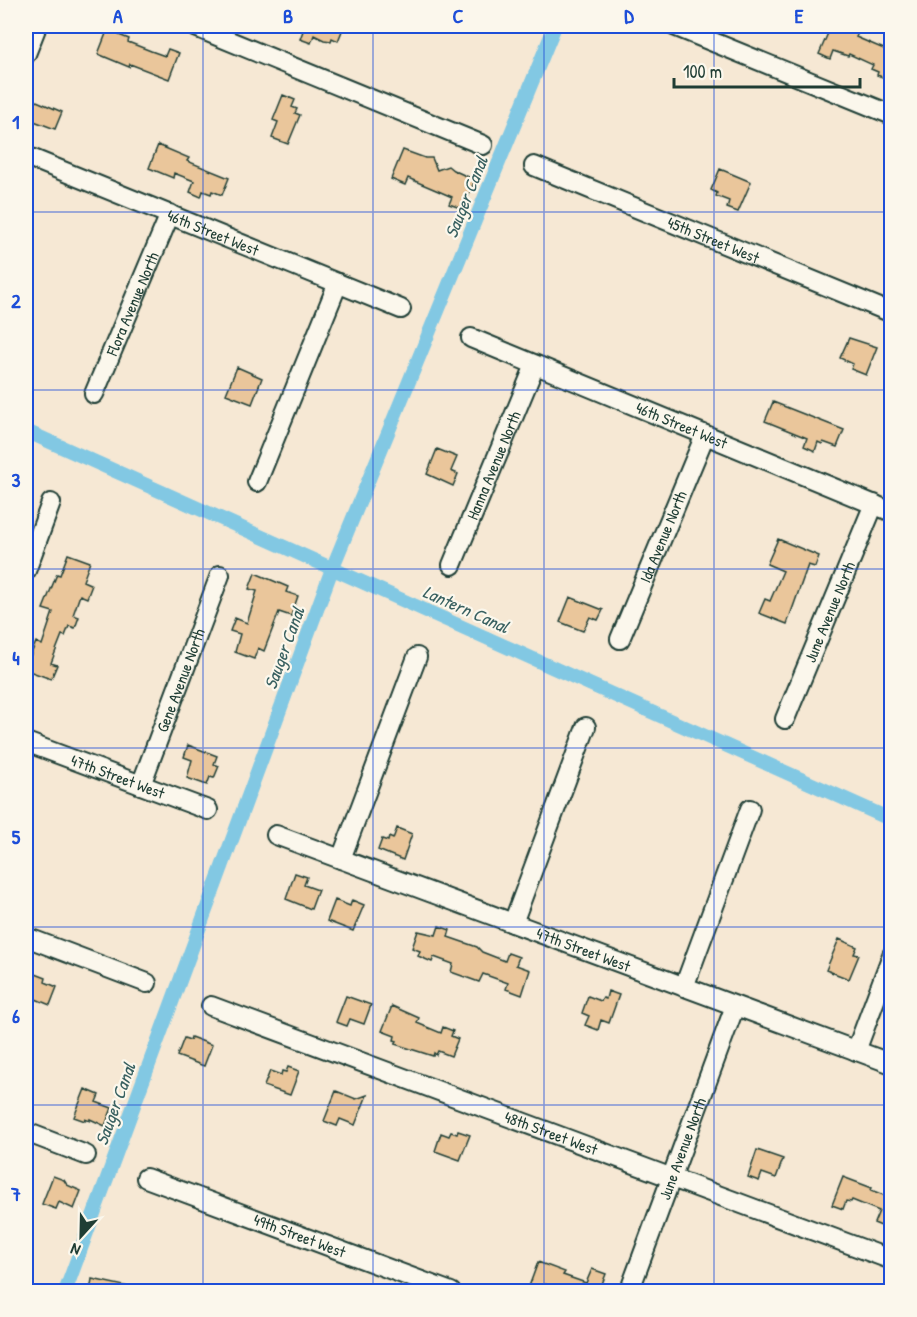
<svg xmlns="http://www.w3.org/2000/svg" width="917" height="1317" font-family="'Patrick Hand',sans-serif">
	<rect width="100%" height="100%" fill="#f6e8d4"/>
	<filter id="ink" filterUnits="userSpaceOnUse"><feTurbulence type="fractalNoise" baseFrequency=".0167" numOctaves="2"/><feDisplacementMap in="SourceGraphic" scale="12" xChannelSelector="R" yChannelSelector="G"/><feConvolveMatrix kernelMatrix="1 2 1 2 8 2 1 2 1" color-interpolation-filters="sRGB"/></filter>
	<g filter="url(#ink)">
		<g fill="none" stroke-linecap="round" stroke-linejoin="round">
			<path stroke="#82c8e3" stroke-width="14" d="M26 431 892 820
				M65 1292 332 569 555 26"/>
		</g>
		<path fill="#eac69b" stroke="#1f3d34" stroke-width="1.5" d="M109 26 121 30 119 35 129 39 128 42 151 51 165 56 168 49 179 53 169 79 130 64 129 67 98 54Z
			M291 26H344L338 41 332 38 331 41 324 40 314 35 311 43 300 39 303 31Z
			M831 26H840L858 33 856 37 891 52V70L888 79 877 75 878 72 871 69 873 65 849 54 848 56 833 51 830 59 819 54Z
			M283 95 295 100 292 107 297 109 295 113 300 115 288 144 272 138 278 122 273 120Z
			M32 99 62 112 55 129 26 118Z
			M158 145 189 158 187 161 229 178 222 195 212 191 211 194 203 191 201 197 190 192 194 181 174 173 173 178 149 168Z
			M403 150 425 158H432L437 170 448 166 453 170 475 180 463 209 449 204 452 197 436 190 408 178 405 185 391 179Z
			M720 169 751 182 738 212 727 208 729 201 716 196 717 193 711 190Z
			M849 338 877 347 866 375 851 369 853 364 840 358Z
			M237 367 262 378 252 404 226 394Z
			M773 402 844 430 837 447 823 442 822 444 818 442 815 451 804 446 807 438 765 421Z
			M437 449 457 457 451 471 458 474 453 486 427 474Z
			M778 539 819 556 815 567 808 565 787 624 759 613 765 599 770 601 783 571 767 564Z
			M68 554 90 562 83 581 92 585 87 598 80 595 73 615 79 617 75 628 69 626 65 636 62 635 51 663 57 665 51 679 26 670V657L29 659 36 642 42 645 53 612 43 609 57 574 60 575Z
			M255 573 288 587 286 592 298 596 291 616 279 612 264 651 258 648 254 659 235 652 240 634 230 631 235 618 247 623 257 591 249 589Z
			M570 597 603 610 598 620 590 617 583 631 560 622Z
			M188 745 217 756 214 764 219 766 214 778 210 777 207 785 187 778 192 760 184 757Z
			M397 828 412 834 403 860 378 850 382 839 388 841 389 837 393 839Z
			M295 873 307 877 304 885 318 890 311 909 286 899Z
			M335 900 350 906 352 900 364 905 353 931 327 921Z
			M439 926 450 930 448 937 477 947 482 952 505 961 508 953 519 957 516 965 530 970 522 995 506 989 508 983 483 974 479 982 451 972 453 964 434 957 432 962 418 956 420 951 412 948 418 931 436 935Z
			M839 939 857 947 854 954 859 955 849 979 826 970Z
			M33 973 46 978 45 982 57 987 50 1005 26 995Z
			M608 991 619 995 609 1023 601 1020 598 1030 585 1025 589 1016 582 1013 588 996 601 1001 603 998 606 999Z
			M346 996 371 1005 364 1024 350 1019 347 1026 336 1022Z
			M392 1006 419 1018 417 1023 441 1033 443 1027 453 1031 451 1036 458 1039 451 1056 438 1051 436 1055 434 1053 433 1056 395 1044 397 1041 394 1040 395 1036 382 1031Z
			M191 1037 212 1045 204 1066 177 1056 184 1038 190 1040Z
			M288 1067 299 1071 290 1095 264 1086 270 1071 281 1075 282 1071 286 1072Z
			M85 1089 99 1095 96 1102 112 1108 105 1126 90 1119V1121L85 1119V1121L74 1117Z
			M336 1091 356 1099 367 1095 355 1125 340 1119 337 1126 324 1121Z
			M458 1131 470 1135 460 1160 435 1151 441 1133 449 1136 451 1132 457 1134Z
			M757 1150 783 1159 776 1178 762 1173 759 1181 748 1177Z
			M53 1176 64 1180 67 1185 81 1191 74 1209 59 1202 56 1209 42 1204Z
			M843 1177 872 1188 871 1190 891 1198V1219L889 1218 886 1228 874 1223 879 1211 852 1200 851 1202 846 1201 843 1209 832 1205Z
			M538 1262 565 1272 563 1275 586 1283 592 1269 606 1274 600 1289 605 1292H566L545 1284 544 1287 541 1286 539 1292H527Z
			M92 1279 129 1287V1292H90Z"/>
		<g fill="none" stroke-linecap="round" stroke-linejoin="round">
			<g stroke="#1f3d34" stroke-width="22">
				<g id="minor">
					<path d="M193 26 483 145"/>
					<path d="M674 26 892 115"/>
					<path d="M26 54 37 26"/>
					<path id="s1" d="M26 156 401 309"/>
					<path id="s2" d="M534 166 892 313"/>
					<path id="s3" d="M471 338 892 512"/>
					<path id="s4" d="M94 394 170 214"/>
					<path d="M257 482 338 283"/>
					<path id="s5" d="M452 565 535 365"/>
					<path d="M26 571 51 503"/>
					<path id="s6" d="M620 639 705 435"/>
					<path id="s7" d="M785 719 874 504"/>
					<path id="s8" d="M26 742 208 810"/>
					<path id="s9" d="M141 785 220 575"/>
					<path id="s10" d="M276 835 892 1064"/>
					<path d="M341 859 417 657"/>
					<path d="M513 923 586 727"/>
					<path d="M26 937 147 983"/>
					<path d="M684 987 750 809"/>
					<path id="s11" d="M211 1006 892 1260"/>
					<path d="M856 1051 892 955"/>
					<path d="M26 1132 86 1155"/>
					<path id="s12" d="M146 1178 451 1292"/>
					<path id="s13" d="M629 1292 735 1006"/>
				</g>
			</g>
			<use href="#minor" stroke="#fbf7ec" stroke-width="18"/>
		</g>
	</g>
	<path fill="none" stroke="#1d4ed8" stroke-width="1.5" stroke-opacity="0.55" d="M203 26V1292M373 26V1292M544 26V1292M714 26V1292M26 212H892M26 390H892M26 569H892M26 748H892M26 927H892M26 1105H892"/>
	<g text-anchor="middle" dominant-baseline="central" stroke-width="4.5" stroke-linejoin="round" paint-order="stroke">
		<g font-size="16" fill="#1f3d34" stroke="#fbf7ec">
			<text stroke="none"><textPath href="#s1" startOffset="202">46th Street West</textPath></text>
			<text stroke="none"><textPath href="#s2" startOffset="194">45th Street West</textPath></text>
			<text stroke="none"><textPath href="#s4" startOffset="98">Flora Avenue North</textPath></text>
			<text stroke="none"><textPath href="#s3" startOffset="228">46th Street West</textPath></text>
			<text stroke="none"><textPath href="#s5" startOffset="108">Hanna Avenue North</textPath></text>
			<text stroke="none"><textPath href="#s6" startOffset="111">Ida Avenue North</textPath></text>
			<text stroke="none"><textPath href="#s7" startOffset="116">June Avenue North</textPath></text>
			<text stroke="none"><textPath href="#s9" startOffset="112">Gene Avenue North</textPath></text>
			<text stroke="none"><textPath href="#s8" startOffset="98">47th Street West</textPath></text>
			<text stroke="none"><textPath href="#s10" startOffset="328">47th Street West</textPath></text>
			<text stroke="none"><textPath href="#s11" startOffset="363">48th Street West</textPath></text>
			<text stroke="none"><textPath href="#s13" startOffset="153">June Avenue North</textPath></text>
			<text stroke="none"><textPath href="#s12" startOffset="164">49th Street West</textPath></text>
		</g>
		<g font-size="18" font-style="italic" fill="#386060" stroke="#fbf7ec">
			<text transform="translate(466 197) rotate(-68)">Sauger Canal</text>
			<text transform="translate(466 609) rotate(24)">Lantern Canal</text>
			<text transform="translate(284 648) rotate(-70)">Sauger Canal</text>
			<text transform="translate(115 1104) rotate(-70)">Sauger Canal</text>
		</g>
	</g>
	<rect width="917" height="1317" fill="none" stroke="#fbf7ec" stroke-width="66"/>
	<g transform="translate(81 1236) rotate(202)" stroke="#fbf7ec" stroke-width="4.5" paint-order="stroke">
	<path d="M0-4.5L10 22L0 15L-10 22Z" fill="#1f3d34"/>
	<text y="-9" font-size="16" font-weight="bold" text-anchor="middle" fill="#1f3d34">N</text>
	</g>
	<path d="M674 78v9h186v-9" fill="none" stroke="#1f3d34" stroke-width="3"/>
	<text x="683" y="78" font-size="18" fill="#1f3d34" stroke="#fbf7ec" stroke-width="4.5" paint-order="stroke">100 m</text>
	<rect x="33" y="33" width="851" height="1251" fill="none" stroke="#1d4ed8" stroke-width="2"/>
	<g font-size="20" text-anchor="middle" font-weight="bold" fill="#1d4ed8">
		<text x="118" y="23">A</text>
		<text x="288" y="23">B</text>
		<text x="458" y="23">C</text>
		<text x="629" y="23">D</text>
		<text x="799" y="23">E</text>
		<text x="16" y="129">1</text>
		<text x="16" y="308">2</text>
		<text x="16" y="487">3</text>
		<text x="16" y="665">4</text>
		<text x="16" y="844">5</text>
		<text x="16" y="1023">6</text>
		<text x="16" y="1201">7</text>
	</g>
</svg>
